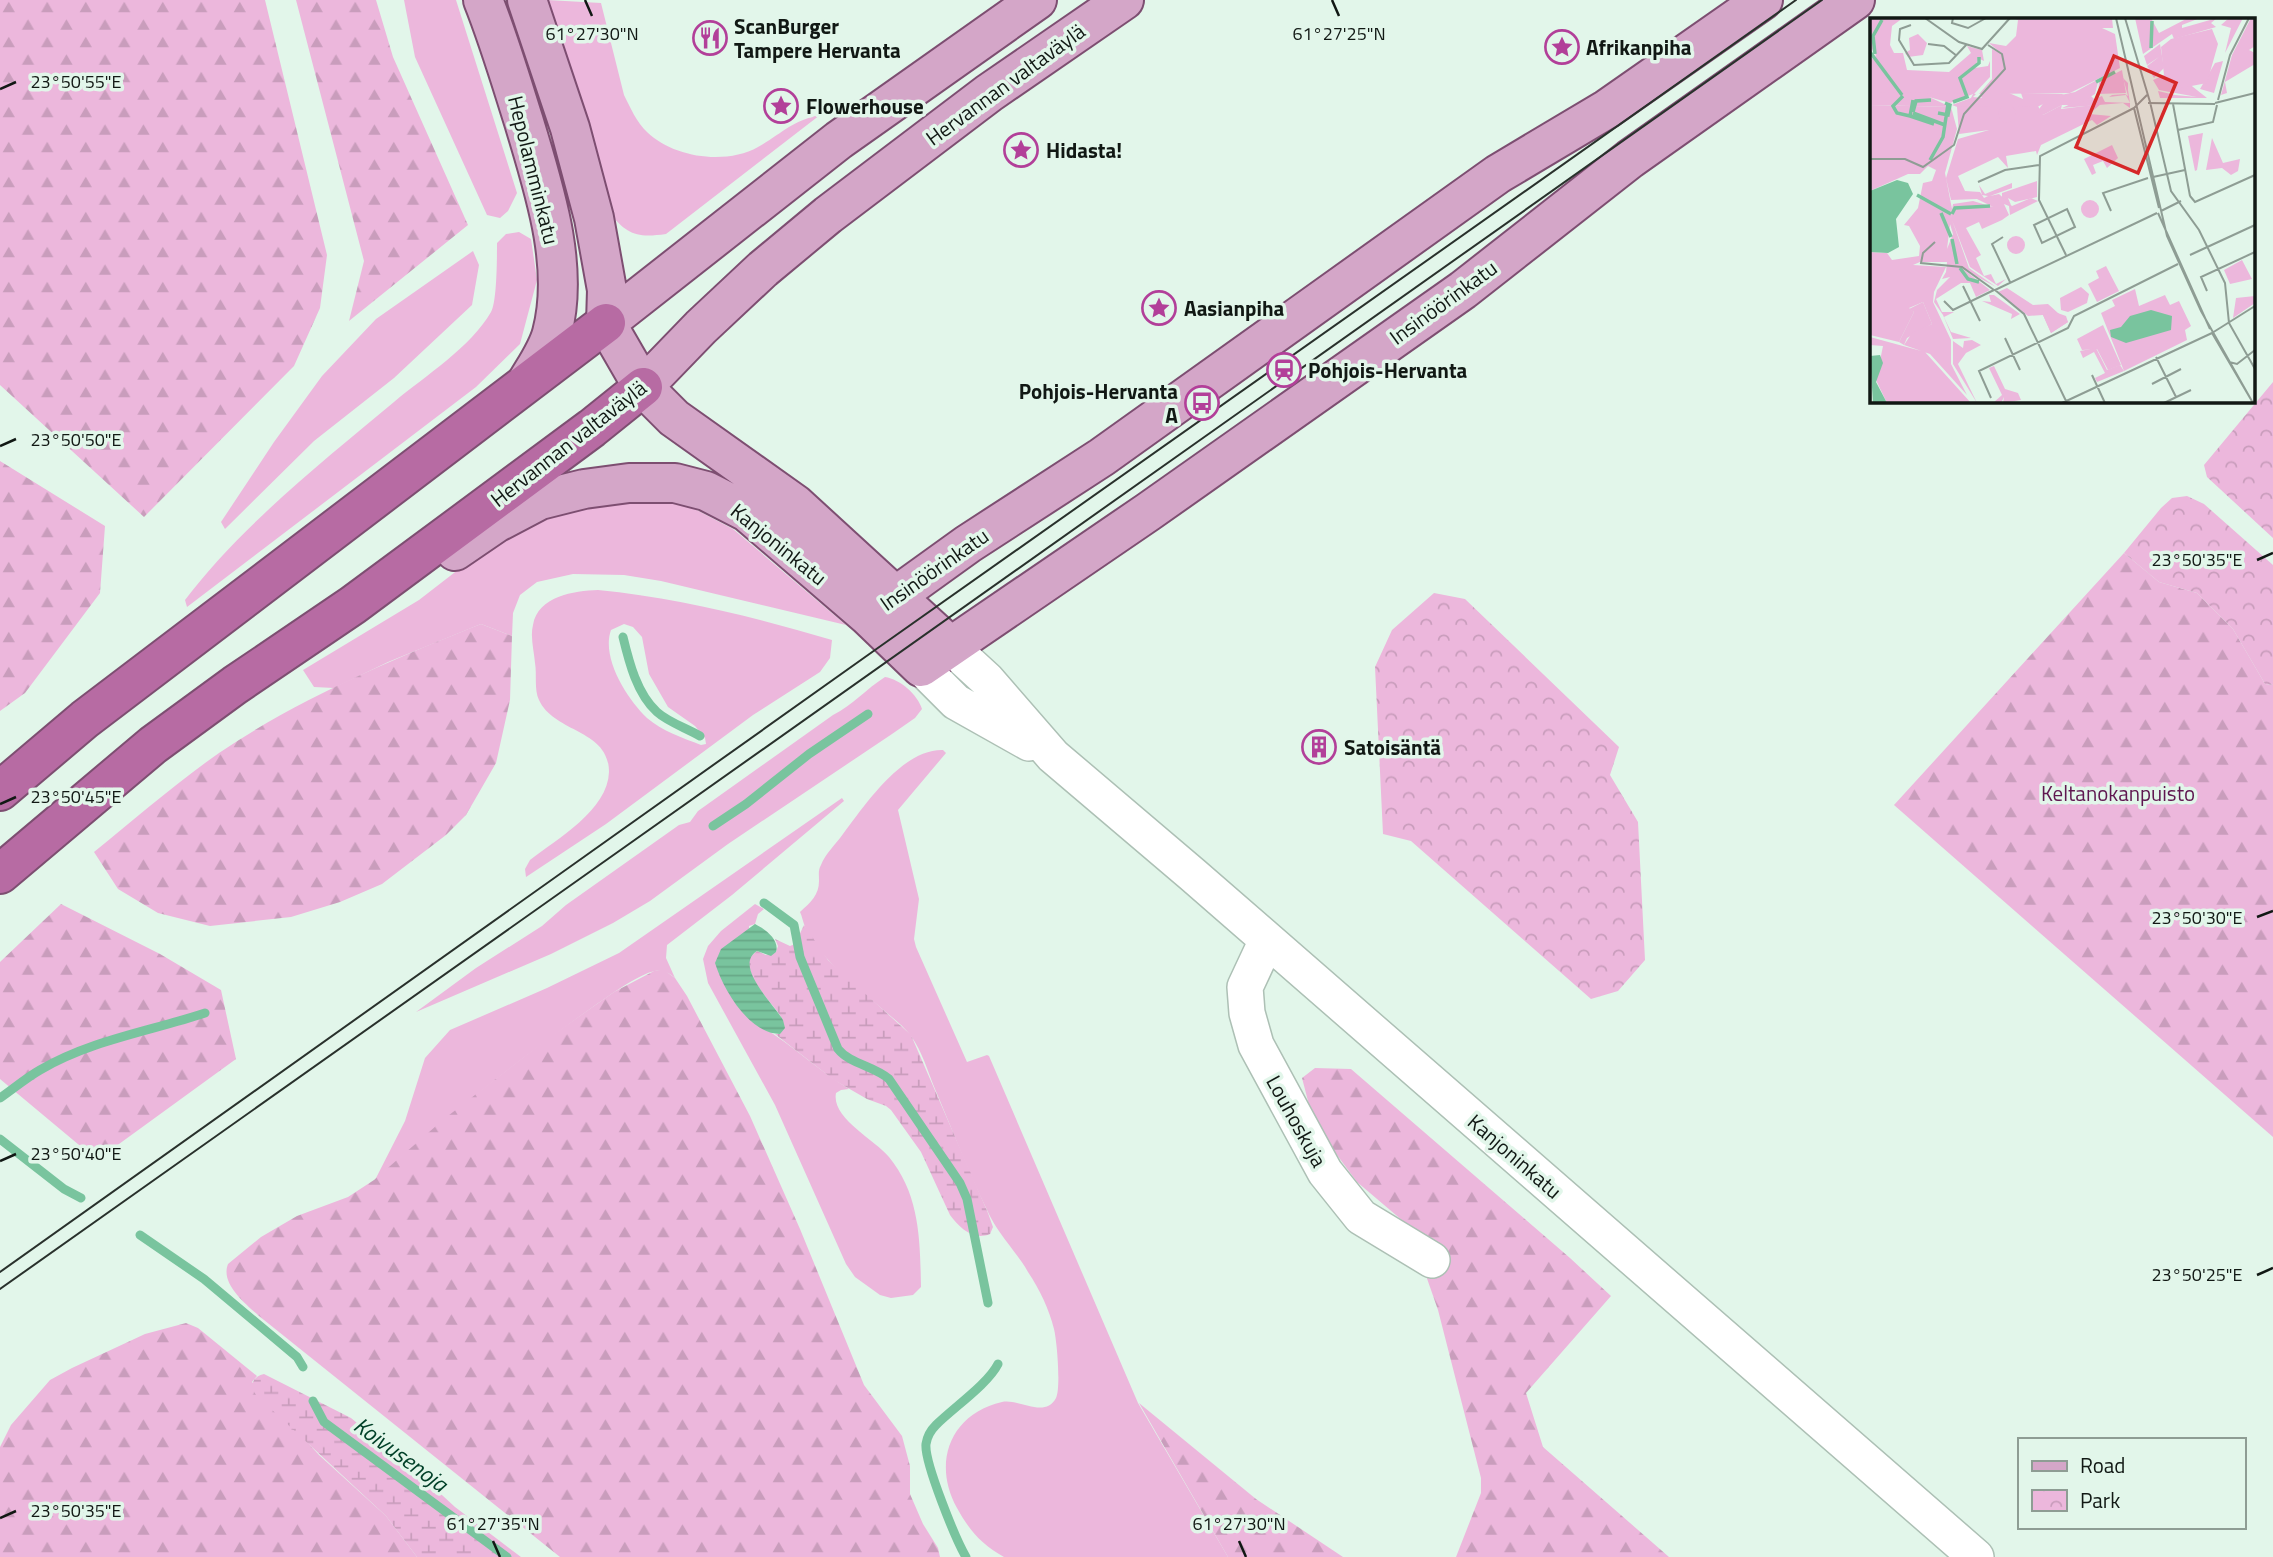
<svg xmlns="http://www.w3.org/2000/svg" width="2273" height="1557" font-family="'Titillium Web',sans-serif">
	<defs>
		<pattern id="forest-firs" width="22" height="20" patternUnits="userSpaceOnUse" patternTransform="scale(1.75)"><rect width="22" height="20" fill="#ecb7dc"/><path d="M5 1l3.5 6h-7zM16 11l3.5 6h-7z" fill="#c99dbc"/></pattern>
		<pattern id="wetland-marsh" width="20" height="14" patternUnits="userSpaceOnUse" patternTransform="scale(1.75)"><rect width="20" height="14" fill="#ecb7dc"/><path d="M1 5h8M5 5V1M11 12h8M15 12V8" fill="none" stroke="#c99dbc"/></pattern>
		<pattern id="park-crowns" width="20" height="18" patternUnits="userSpaceOnUse" patternTransform="scale(1.75)"><rect width="20" height="18" fill="#ecb7dc"/><path d="M2 6a3 3 0 1 1 6 0M12 15a3 3 0 1 1 6 0" fill="none" stroke="#c99dbc"/></pattern>
		<pattern id="water-rules" width="6" height="5" patternUnits="userSpaceOnUse" patternTransform="scale(1.75)"><rect width="6" height="5" fill="#79c49e"/><path d="M0 2.5h6" fill="none" stroke="#68a887"/></pattern>
	</defs>
	<rect width="100%" height="100%" fill="#e2f6ea"/>
	<path fill="#ecb7dc" fill-rule="evenodd" d="M404 0H456L517 193 508 211 500 218 487 215 415 57Z
		M547 0 601 3 624 95C630 107 637 123 647 132 674 158 726 165 758 147 783 133 791 121 820 115L666 234C637 238 627 235 609 212Z
		M519 232 531 239 537 280 520 344 476 387 187 607 185 600C240 527 323 461 394 402 425 376 471 347 491 312 497 302 497 257 497 243L506 234Z
		M473 251 479 265 472 305 394 378 314 441 225 529 221 522 274 442 322 376 376 319Z
		M639 500 670 503 693 508 733 529 846 625 661 581 624 575 573 574 537 582 520 595 513 613 512 636 481 624 388 662 334 688 314 687 303 670 419 600 503 535 523 523 578 507Z
		M598 590C678 598 755 617 832 640L830 658 820 672 753 715 606 824 526 877 525 869 530 860C557 839 608 810 609 772 609 729 554 733 539 700 534 690 537 674 535 663 534 651 530 637 533 625 538 596 574 591 598 590ZM624 624 633 627 642 637 649 674 668 707 695 726 705 738 706 744 701 745C683 738 662 731 647 718 627 699 601 658 611 630Z
		M885 677C900 679 918 695 922 709L915 718 892 734 728 844 650 901 613 923 551 954 416 1012 476 968 542 926 566 905 679 825 690 822 698 811 833 715C853 705 866 689 885 677Z
		M943 750 946 753 898 810 919 899 914 939 916 947 967 1062 987 1055 989 1056 1138 1403 1228 1557H1004C982 1545 969 1530 957 1508 932 1463 950 1414 1002 1402 1018 1398 1045 1419 1056 1398 1061 1388 1057 1341 1054 1329 1049 1309 1040 1290 1028 1272 1016 1251 997 1233 987 1210 968 1171 952 1129 935 1089 928 1072 922 1051 911 1036 903 1025 890 1016 880 1007 856 987 818 956 805 927 803 922 802 916 800 912 811 902 819 895 819 881 819 875 818 870 821 865 825 854 836 844 843 834 865 805 902 749 943 750Z
		M842 798 844 801 732 895 667 945 666 958 675 978C670 973 662 970 655 971 640 973 604 999 590 1009 515 1062 444 1119 375 1180L405 1121 425 1058 450 1030 547 988 619 953Z
		M755 904 764 909 758 914 755 924 749 926 751 1021C788 1040 815 1069 849 1089L841 1090 836 1093C831 1118 874 1139 889 1157 920 1195 920 1240 921 1287L913 1295 891 1298 880 1295 855 1277 846 1264 775 1105 708 983 703 959 708 946 721 931Z"/>
	<path fill="url(#forest-firs)" d="M0 0H265L327 255 320 308 294 366 144 517 0 385Z
		M296 0H376L393 57 468 225 349 321 364 261Z
		M0 461 105 526 100 593 25 693 0 711Z
		M2124 553 2159 582 2197 593 2233 629 2265 684 2273 685V1137L1894 805Z
		M481 624 512 636 510 700 496 763 466 815 446 835 382 884 340 902 291 917 210 926 158 913 118 889 94 852C135 819 176 783 219 753 300 698 391 660 481 624Z
		M61 904 160 954 221 990 236 1059 97 1160 0 1079V962Z
		M664 970 675 978 687 996 750 1116 800 1229 864 1385 902 1436 910 1466V1494L923 1524 938 1548 940 1557H560L259 1316C246 1304 220 1284 228 1264L261 1237 297 1216 348 1197 374 1180 444 1119 547 1039 614 992 654 971Z
		M1315 1068 1351 1069 1570 1258 1611 1296 1526 1393 1543 1447 1669 1557H1456L1481 1493V1478L1438 1310 1423 1267V1238L1357 1182 1314 1124 1302 1078Z
		M186 1323 198 1328 257 1376 252 1382 319 1455 386 1516 417 1557H0V1447L11 1425 50 1380 72 1368 145 1334Z
		M1139 1403 1256 1499 1343 1557H1228Z"/>
	<path fill="url(#wetland-marsh)" d="M804 925 828 960 911 1035 988 1213 993 1227 990 1234C973 1241 960 1228 950 1215L921 1152 891 1110 886 1106 867 1099 834 1080 775 1034H780L783 1020C772 1001 747 982 749 958L757 951 766 955 776 952 778 946 775 939 790 946 795 944Z
		M264 1374 351 1418 417 1472 455 1507 521 1557H417L386 1516 256 1395C250 1385 252 1377 264 1374Z"/>
	<path fill="url(#park-crowns)" d="M2273 382V538L2207 477 2204 465Z
		M2187 496 2204 504 2273 565V685L2265 684 2233 629 2197 593 2159 582 2124 553 2161 508 2172 498Z
		M1434 593 1465 599 1619 747 1610 775 1638 822 1645 960 1618 991 1591 999 1411 841 1383 834 1375 667 1392 630Z"/>
	<path fill="url(#water-rules)" d="M755 924C765 929 780 940 776 952L771 956 757 951C733 966 774 1004 783 1020L785 1028 780 1034C749 1034 723 989 715 963L721 949Z"/>
	<g fill="none" stroke-linecap="round" stroke-linejoin="round">
		<path stroke="#79c49e" stroke-width="9" d="M623 637C629 662 637 694 657 712 668 722 686 728 700 736
			M713 826 746 804 809 754 868 714
			M764 903 794 925 800 957 838 1049C850 1064 874 1066 889 1079L960 1183 967 1199 988 1303
			M0 1098C13 1089 26 1078 40 1070 91 1040 151 1031 205 1013
			M0 1139 64 1189 81 1198
			M140 1235 204 1279 297 1357 303 1367
			M313 1401 324 1422 507 1557
			M966 1557C956 1540 924 1462 926 1444 927 1437 931 1430 936 1425 953 1408 988 1384 998 1364"/>
		<g stroke="#adc0b5" stroke-width="38">
			<path id="minor" d="M950 646 987 680 1053 756 1193 875 1976 1557
				M921 667 956 702 1029 743
				M1267 940 1245 987 1247 1013 1256 1045 1325 1172 1361 1217 1432 1260"/>
		</g>
		<g stroke="#7d4e71" stroke-width="42">
			<path id="major" d="M483 0C499 40 511 81 524 122 543 186 570 265 552 333 548 349 537 365 528 380
				M527 0 570 128 594 218 607 290 606 323 643 387 674 418 795 504 950 646
				M606 323 839 140 1037 0
				M643 387 701 327 763 269 828 215 989 93 1124 0
				M455 551 496 523 540 500 584 489 629 483H675L706 491 747 512 868 616 921 667 1148 512 1463 290 1630 159 1855 0
				M868 616 968 544 1102 457 1498 174 1607 109 1763 0"/>
		</g>
		<g stroke="#7d4e71" stroke-width="42">
			<path id="highway" d="M0 791 85 719 606 323
				M0 874 153 745 235 685 353 605 592 428 643 387"/>
		</g>
		<use href="#minor" stroke="#fff" stroke-width="35"/>
		<use href="#major" stroke="#d4a6c8" stroke-width="38"/>
		<use href="#highway" stroke="#b76ba3" stroke-width="38"/>
		<path stroke="#29312c" stroke-width="2" d="M0 1272 875 650 1796 0
			M0 1289 1822 0"/>
	</g>
	<path fill="none" stroke="#111814" stroke-width="2.5" d="M585 0 592 16M1332 0 1339 16M0 89 16 82M0 446 16 439M2257 560 2273 553M0 804 16 797M2257 917 2273 911M0 1161 16 1154M2257 1275 2273 1268M0 1518 16 1511M493 1541 500 1557M1239 1541 1246 1557"/>
	<defs>
		<g id="restaurant-ring" transform="scale(1.75)"><circle r="9.5" fill="#e2f6ea" stroke="#b23f99" stroke-width="1.5"/><path d="M-5-6h1v4h1v-4h1v4h1v-4h1v5L-1.5 .5V6h-2V.5L-5-1ZM5-6V6H3V1.5H1.5Q1.5-4 5-6Z" fill="#b23f99"/></g>
		<g id="sight-ring" transform="scale(1.75)"><circle r="9.5" fill="#e2f6ea" stroke="#b23f99" stroke-width="1.5"/><path d="M0-6L1.8-2.2L6-1.7L2.9 1.2L3.7 5.4L0 3.3L-3.7 5.4L-2.9 1.2L-6-1.7L-1.8-2.2Z" fill="#b23f99"/></g>
		<g id="station-ring" transform="scale(1.75)"><circle r="9.5" fill="#e2f6ea" stroke="#b23f99" stroke-width="1.5"/><path d="M-3-6H3Q5-6 5-4V2Q5 4 3 4L4.5 6H3L1.5 4h-3L-3 6H-4.5L-3 4Q-5 4-5 2V-4Q-5-6-3-6ZM-3.5-4v3h7v-3ZM-3.5 1v1.5H-2V1ZM2 1v1.5H3.5V1Z" fill="#b23f99"/></g>
		<g id="bus-ring" transform="scale(1.75)"><circle r="9.5" fill="#e2f6ea" stroke="#b23f99" stroke-width="1.5"/><path d="M-5-6H5V4H4V6H2V4H-2V6H-4V4H-5ZM-3.5-4V0h7V-4ZM-3.5 1.2v1.5H-2V1.2ZM2 1.2v1.5H3.5V1.2Z" fill="#b23f99"/></g>
		<g id="building-ring" transform="scale(1.75)"><circle r="9.5" fill="#e2f6ea" stroke="#b23f99" stroke-width="1.5"/><path d="M-4-6H4V6H1V3H-1V6H-4ZM-2.5-4.3h1.7v1.8h-1.7ZM.8-4.3h1.7v1.8H.8ZM-2.5-1h1.7V.8h-1.7ZM.8-1h1.7V.8H.8Z" fill="#b23f99"/></g>
	</defs>
	<g fill-rule="evenodd">
		<use href="#restaurant-ring" x="710" y="38"/>
		<use href="#sight-ring" x="1562" y="47"/>
		<use href="#sight-ring" x="781" y="106"/>
		<use href="#sight-ring" x="1021" y="150"/>
		<use href="#sight-ring" x="1159" y="308"/>
		<use href="#station-ring" x="1284" y="370"/>
		<use href="#bus-ring" x="1202" y="403"/>
		<use href="#building-ring" x="1319" y="747"/>
	</g>
	<g text-anchor="middle" dominant-baseline="central" stroke-width="7" stroke-linejoin="round" paint-order="stroke">
		<g font-size="21" font-weight="bold" fill="#111814" stroke="#e2f6ea" text-anchor="start">
			<text x="734" y="26">ScanBurger<tspan x="734" dy="24">Tampere Hervanta</tspan></text>
			<text x="1586" y="47">Afrikanpiha</text>
			<text x="806" y="106">Flowerhouse</text>
			<text x="1046" y="150">Hidasta!</text>
			<text x="1184" y="308">Aasianpiha</text>
			<text x="1308" y="370">Pohjois-Hervanta</text>
			<text x="1178" y="391" text-anchor="end">Pohjois-Hervanta<tspan x="1178" dy="24">A</tspan></text>
			<text x="1344" y="747">Satoisäntä</text>
		</g>
		<g font-size="21" fill="#111814" stroke="#e2f6ea">
			<text transform="translate(1005 84) rotate(-36)">Hervannan valtaväylä</text>
			<text transform="translate(534 170) rotate(76)">Hepolamminkatu</text>
			<text transform="translate(1443 302) rotate(-36)">Insinöörinkatu</text>
			<text transform="translate(568 443) rotate(-38)">Hervannan valtaväylä</text>
			<text transform="translate(779 544) rotate(39)">Kanjoninkatu</text>
			<text transform="translate(934 569) rotate(-35)">Insinöörinkatu</text>
			<text transform="translate(1297 1121) rotate(61)">Louhoskuja</text>
			<text transform="translate(1515 1156) rotate(41)">Kanjoninkatu</text>
		</g>
		<g font-size="21" fill="#5f1750" stroke="#e2f6ea">
			<text x="2118" y="793">Keltanokanpuisto</text>
		</g>
		<g font-size="23" font-style="italic" fill="#004028" stroke="#e2f6ea">
			<text transform="translate(401 1454) rotate(36)">Koivusenoja</text>
		</g>
	</g>
	<g transform="translate(1870 18)">
		<rect width="385" height="385" fill="#e2f6ea"/>
		<path d="M253 60 258 65V72L260 85V90L253 85 192 90 220 77 224 81 232 78 235 84 260 85 256 77 239 79 242 77 255 76 258 78ZM0 74H86L106 76 103 79 112 80 110 77 117 75H139L153 81 151 75 194 76 167 89 90 90 82 87 101 80 103 76 80 85 59 79 81 89 1 87ZM167 163V179L145 184 138 180 141 187 132 181V175ZM211 269 219 276 217 285 198 294 191 292 190 280ZM53 284 62 306 37 320 34 327 29 324 44 294 39 291ZM233 307 251 347 238 352 227 331 212 332 207 321Z" fill="#ecb7dc"/>
		<path d="M15 0H33L22 8 20 27 24 35H33L37 52 79 54 101 35 97 28 112 32 114 43 108 40 105 50 118 48 120 43V59L104 76 0 74V40L6 41 4 21ZM142 0H242L243 10H232L245 16 250 50 200 75 109 76 122 61V31L132 36 119 25 136 28 146 18 148 2ZM265 0H281L289 15 318 0H330L312 7V10L347 0 341 5 346 9 304 21 302 16 273 36ZM359 0H373L355 35 361 10 351 7ZM381 0H385V28L379 32 385 35V46L355 64 357 75 351 77 362 37ZM48 16 57 25 53 37 38 39 35 35 40 32 39 20ZM290 26 294 50 284 60 277 48 289 39 277 47 274 38ZM353 43 344 75 330 71 345 45ZM252 52 256 75 228 76 229 64ZM294 57H308L337 80H290L288 73 305 77 327 79 289 72 283 62ZM231 86 219 96 241 98 227 107 222 102 171 127 167 137 166 133 136 138 138 150 128 139 88 158 95 173 110 174 114 180 118 178 112 177 109 167 115 176 142 165V170L120 178 129 176 142 188 161 180 168 183 140 197 139 188 134 186 139 197 132 202 112 211 109 204 96 210 111 237 106 240 114 258 121 256 126 266 136 261 128 268 100 249 82 202 99 250 126 269 93 251 120 272 106 279 100 265H91L66 281 72 294H84L74 299 81 314 101 320 83 321 73 297 64 284 67 272 80 259 72 261 76 254 77 244H50L43 247 76 249 64 274 63 284 81 322V346L97 377 60 336 34 327 42 315 62 306 53 284 39 290 44 294 29 324 0 317V234L17 235 22 242 49 238 50 228 39 208 34 207 48 190 53 165 62 163 66 152 58 148 50 156H38L0 173V87L81 89 87 111 75 155 82 191 77 231 83 216 80 206 83 186 103 183 123 189 107 181 81 182 76 160 88 121 119 112 89 116 87 89 168 88 173 97 192 87 191 91ZM342 120 353 145 370 141 368 153 361 157 352 150 336 152ZM242 127 248 140 237 150 233 143 223 147 226 155 222 157 214 141ZM372 242 382 261 360 266 354 252ZM236 248 249 273 227 284 218 266 229 260 226 253ZM137 270 163 287 178 286 198 304 181 315 173 297 158 298 128 274ZM119 277H124L150 296 141 301 142 296 112 283 121 284ZM0 319 55 334 101 385H17L6 362 13 328 0 327ZM102 322 111 327 96 335 88 346 107 385 83 346V323L93 330 94 323ZM226 330 237 352 250 347 254 353 227 364 225 360 235 355 224 334 213 340 210 333ZM124 348 135 371 148 375 151 382 133 385 134 379 131 385H123L132 377 119 350Z" fill="#ecb7dc"/>
		<path d="M247 51 228 64 225 76 207 87H192L173 97 167 94 177 80 205 74ZM128 96a9 9 0 1 1 18 0a9 9 0 1 1-18 0Z" fill="#ecb7dc"/>
		<path d="M0 0H18L0 37ZM342 11 348 26 337 65 311 70 307 57H294L291 29 301 21ZM333 115 327 152 325 153 318 118ZM211 191a9 9 0 1 1 18 0a9 9 0 1 1-18 0ZM137 227a9 9 0 1 1 18 0a9 9 0 1 1-18 0ZM265 271 269 288 295 277 300 287 309 283 321 308 315 312 317 322 254 353 231 295 245 288 242 282ZM385 278V285L363 300 366 280ZM182 293 196 298 198 304 181 315 173 297Z" fill="#ecb7dc"/>
		<path d="M27 162 38 165 43 176 26 201 29 229 18 235 0 234V173ZM281 292 302 298 301 312 256 325 241 319 240 312 251 309 260 298ZM10 337 13 345 6 364 17 385H3L0 338Z" fill="#79c49e"/>
		<path fill="none" stroke="#79c49e" stroke-width="3.5" d="M281 30 282 3M0 34 32 77M5 36 3 18 12 2M226 64 245 54M33 78 23 88 27 95 40 98M43 82 40 98 64 106M83 84 97 79 90 60 109 45V39M43 94 46 83 61 82M43 95 75 107M68 95 78 97 80 87 75 85M60 142 73 119 78 86M47 177 81 196M71 195 81 219M82 196 85 190 120 188M82 221 87 246M90 250 98 261 109 264"/>
		<path fill="none" stroke="#8e9d94" stroke-width="2" d="M55 0 89 24 112 31 140 0M83 0 82 5 98 10 116 0M246 0 297 218 331 293 383 385M255 0 280 84M41 7 30 11 29 22 44 47 79 45 97 26M58 26 74 28 87 38M277 77 264 90 289 190M348 82 360 37 379 0M280 84 301 173 329 212 355 265 359 305 385 351M278 85 345 86M345 85 385 75M303 86 320 178M308 112 343 104 347 87M0 141H35L53 149 84 127 94 96 135 51 132 36 118 27M283 159 315 152M108 164 135 152 169 147M320 178 325 184 385 157M197 191 205 209 172 225 164 207ZM241 193 233 175 278 160M291 193 311 183M288 195 340 311M133 219 122 226 140 264M65 224 53 235 51 245 92 249 124 272M196 237 169 182 170 138 264 90M320 237 385 207M93 268 110 303M337 273 331 259 385 234M74 283 83 292 124 272M342 315 383 385M342 315 385 288M135 320 150 352M286 339 306 379M359 344 367 346 385 332M222 357 235 385M282 366 311 351M121 380 109 353 198 310 204 298 308 246M192 385 342 315M197 385 154 296 125 272 287 195M294 385 321 372"/>
		<path fill="#d62828" fill-opacity="0.15" stroke="#d62828" stroke-width="3.5" d="M244 38 306 65 268 155 206 129Z"/>
		<rect width="385" height="385" fill="none" stroke="#111814" stroke-width="3.5"/>
	</g>
	<g font-size="18" text-anchor="middle" fill="#111814" stroke="#e2f6ea" stroke-width="7" stroke-linejoin="round" paint-order="stroke">
		<text x="592" y="40">61°27'30"N</text>
		<text x="1339" y="40">61°27'25"N</text>
		<text x="76" y="88">23°50'55"E</text>
		<text x="76" y="446">23°50'50"E</text>
		<text x="2197" y="566">23°50'35"E</text>
		<text x="76" y="803">23°50'45"E</text>
		<text x="2197" y="924">23°50'30"E</text>
		<text x="76" y="1160">23°50'40"E</text>
		<text x="2197" y="1281">23°50'25"E</text>
		<text x="76" y="1517">23°50'35"E</text>
		<text x="493" y="1530">61°27'35"N</text>
		<text x="1239" y="1530">61°27'30"N</text>
	</g>
	<rect x="2018" y="1438" width="228" height="91" fill="#e2f6ea" stroke="#8e9d94" stroke-width="2"/>
	<rect x="2032" y="1461" width="35" height="10" fill="#d4a6c8" stroke="#8e9d94" stroke-width="2"/>
	<text x="2080" y="1473" font-size="21" fill="#111814">Road</text>
	<rect x="2032" y="1490" width="35" height="21" fill="url(#park-crowns)" stroke="#8e9d94" stroke-width="2"/>
	<text x="2080" y="1508" font-size="21" fill="#111814">Park</text>
</svg>
